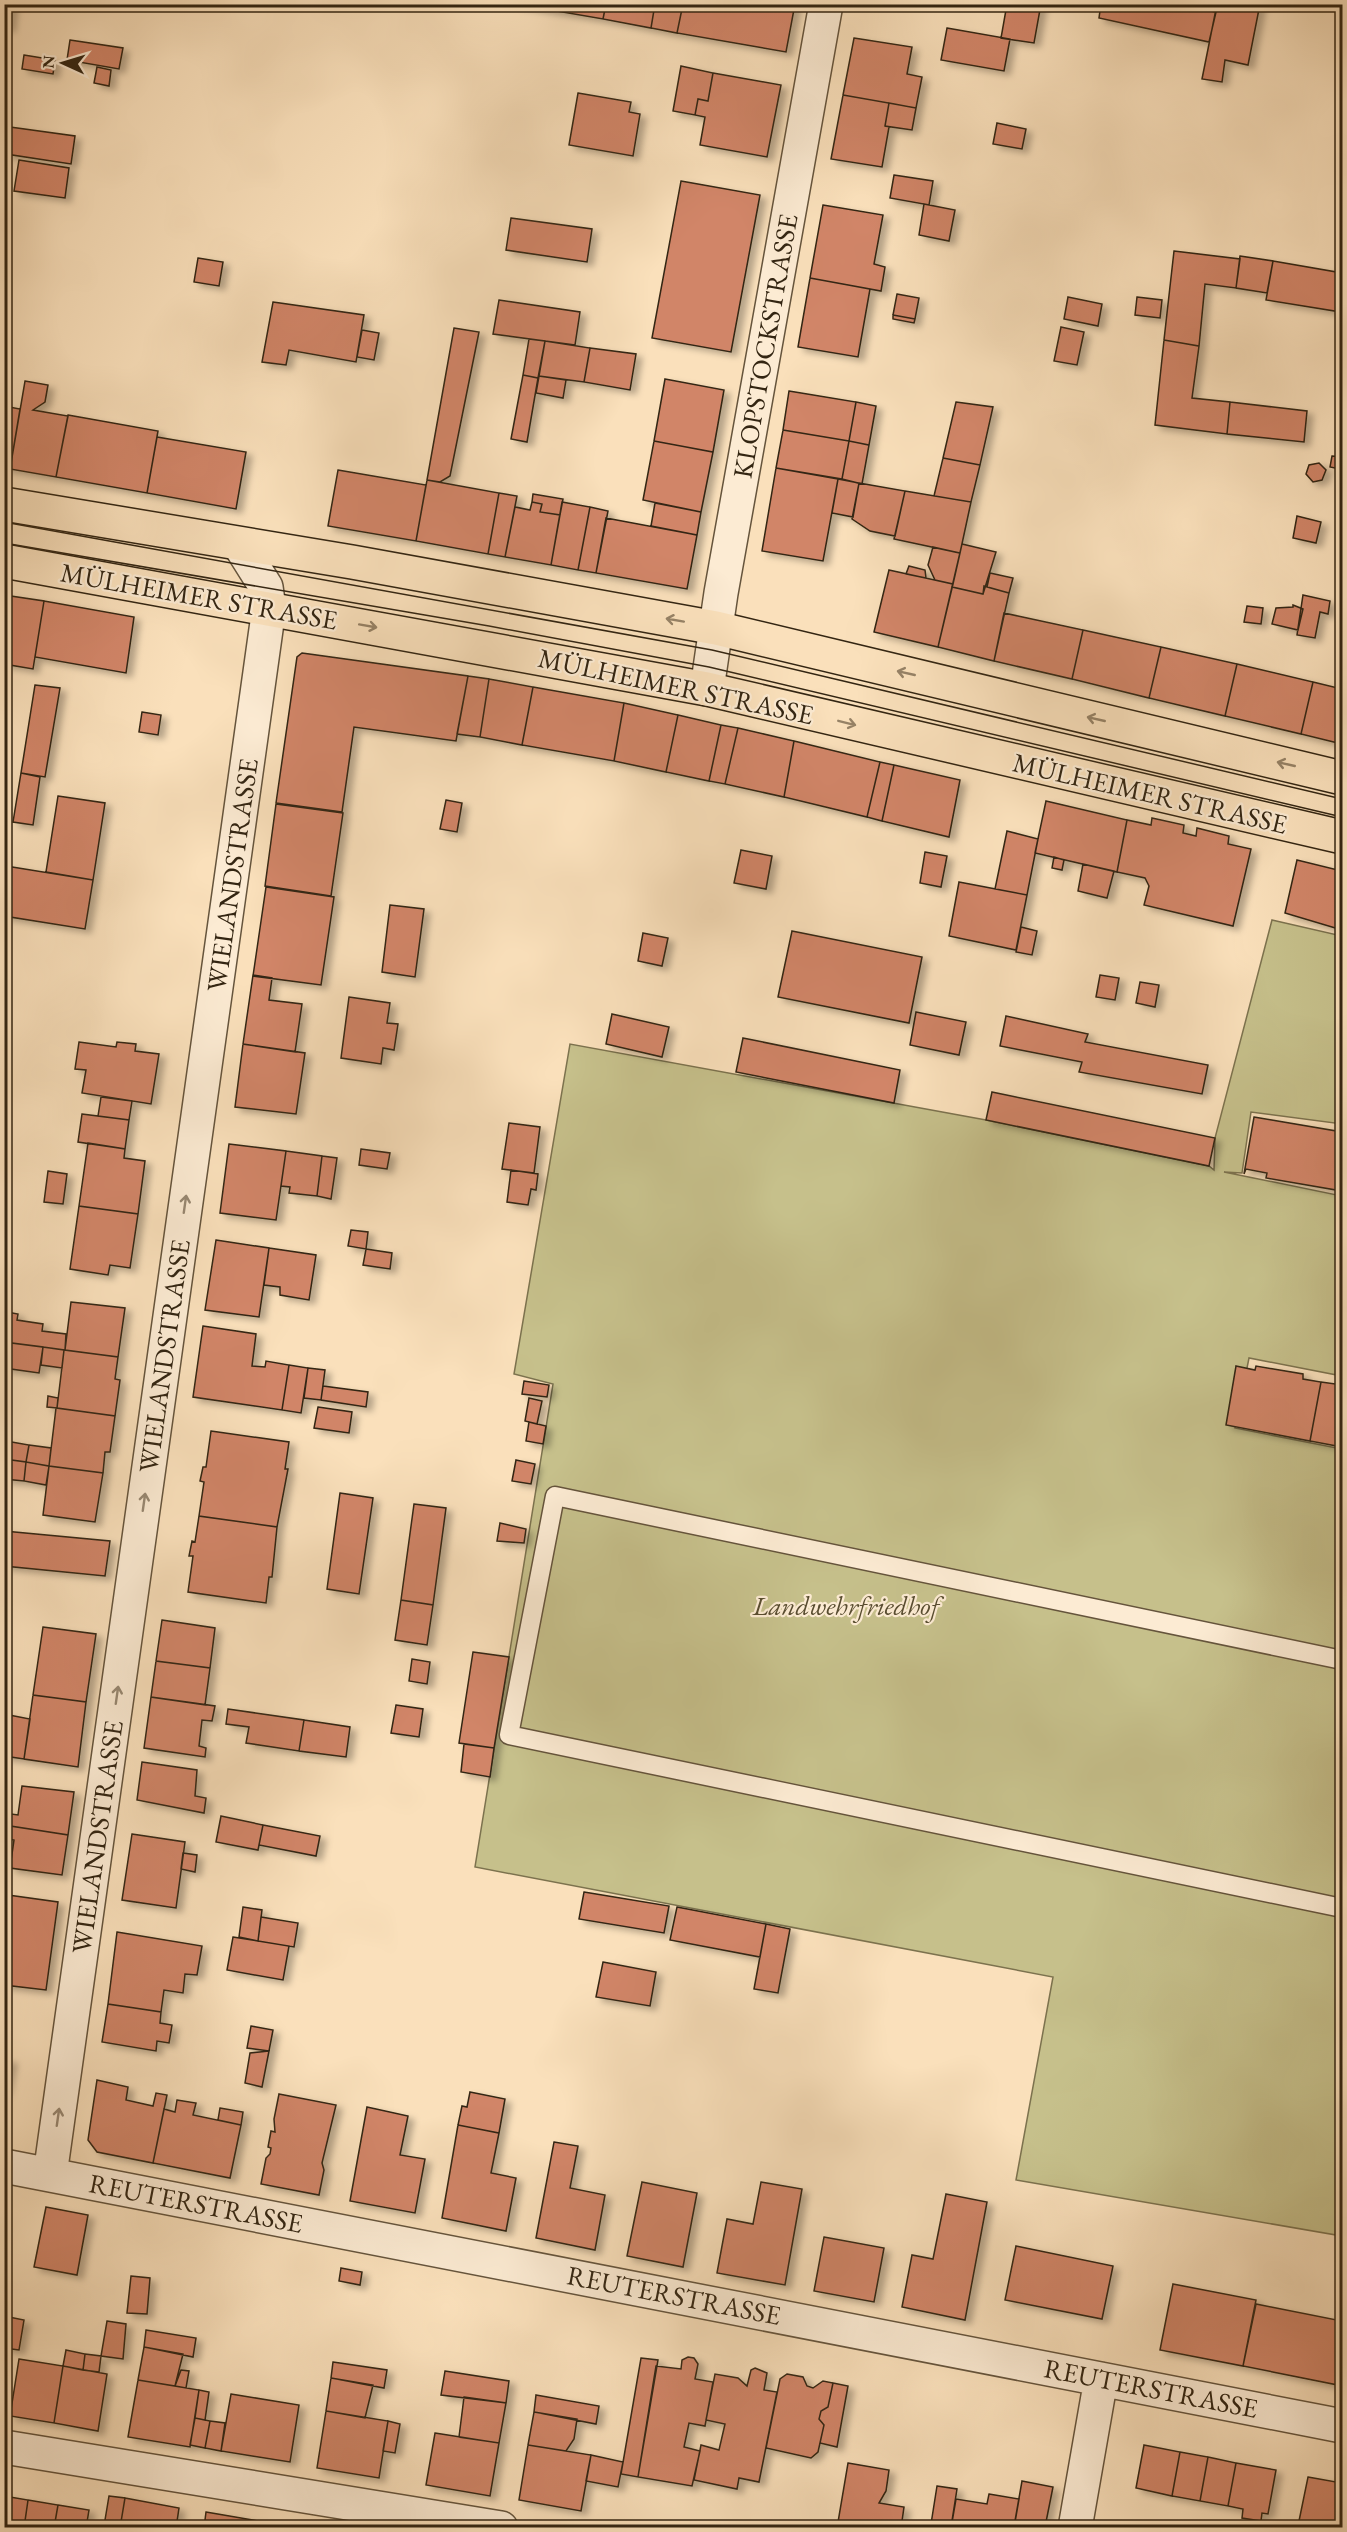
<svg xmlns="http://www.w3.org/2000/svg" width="1347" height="2532" font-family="'EB Garamond',serif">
	<defs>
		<filter id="shadow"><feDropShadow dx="6" dy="4" stdDeviation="3" flood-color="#0004"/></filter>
	</defs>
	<rect width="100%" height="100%" fill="#fae0bb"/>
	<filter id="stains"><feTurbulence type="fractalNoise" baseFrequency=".00333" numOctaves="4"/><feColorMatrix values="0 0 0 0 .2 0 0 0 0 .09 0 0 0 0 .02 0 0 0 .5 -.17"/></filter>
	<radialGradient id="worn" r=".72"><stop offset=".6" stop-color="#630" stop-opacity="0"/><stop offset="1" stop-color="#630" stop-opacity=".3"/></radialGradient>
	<path fill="#c6c08b" stroke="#7c724e" stroke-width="1.5" d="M1272 920 1342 936V1124L1251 1112 1242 1173 1224 1172 1342 1196V1376L1249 1358 1235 1428 1342 1449V2236L1016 2180 1053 1977 475 1867 553 1384 514 1374 570 1044 986 1120 1209 1166 1214 1170 1215 1138Z"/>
	<path fill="#d18568" stroke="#332512" stroke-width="1.5" filter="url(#shadow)" d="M4 4H12L9 28 4 27Z
		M516 4H606L603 19Z
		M606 4H655L651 28 603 19Z
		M655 4H683L677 33 651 28Z
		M683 4H795L786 52 677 33Z
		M1007 4H1041L1034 43 1001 38Z
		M1101 4H1180L1216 12 1209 42 1099 18Z
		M1180 4H1217L1216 12Z
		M1217 4H1260L1248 65 1225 60 1222 82 1202 79Z
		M947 28 1010 39 1004 71 941 60Z
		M854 38 912 47 907 74 922 77 916 108 843 95Z
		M70 40 123 48 119 69 67 60Z
		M24 55 55 60 53 74 22 69Z
		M681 66 713 73 708 101 698 99 695 115 673 111Z
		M97 67 111 70 109 86 94 83Z
		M713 73 781 85 767 157 700 145 705 117 695 115 698 99 708 101Z
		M578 93 631 102 629 112 640 114 633 156 569 145Z
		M843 95 889 103 885 126 889 127 882 167 831 159Z
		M889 103 916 108 912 130 885 126Z
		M997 123 1026 129 1022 149 993 144Z
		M10 127 75 136 71 164 6 154Z
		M19 160 69 168 65 198 14 191Z
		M894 175 933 181 929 205 890 198Z
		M681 181 760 195 731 352 652 338Z
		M924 204 955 210 949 241 919 235Z
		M823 205 883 215 874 264 885 267 881 291 810 278Z
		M511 218 592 229 587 262 506 250Z
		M1174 251 1240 259 1236 288 1205 284 1199 346 1164 340Z
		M1240 256 1273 261 1267 293 1236 288Z
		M198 258 223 262 219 286 194 282Z
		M1273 261 1342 273 1341 312 1266 300Z
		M810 278 870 289 858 357 798 347Z
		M897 294 919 298 915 319 893 315Z
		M1068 297 1102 304 1098 326 1064 319Z
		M1137 297 1162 300 1160 318 1135 315Z
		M499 300 580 312 575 345 493 334Z
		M273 302 364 315 356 362 289 350 286 365 262 362Z
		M893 315 915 319 914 323 893 319Z
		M1061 327 1084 332 1077 365 1054 361Z
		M454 328 479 332 450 476 440 482 427 480Z
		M362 330 379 333 374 360 357 357Z
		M529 339 545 341 538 378 523 375Z
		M1164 340 1199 346 1192 398 1230 402 1227 434 1155 425Z
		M545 341 590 348 584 382 539 376Z
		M590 348 636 354 630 390 584 382Z
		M523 375 538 378 527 442 511 439Z
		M539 376 566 380 563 398 536 393Z
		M665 379 724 390 713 452 654 441Z
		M25 381 48 385 45 402 33 410 68 416 56 477 10 469Z
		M789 391 856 402 849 441 783 430Z
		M856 402 876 406 869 445 849 441Z
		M956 402 993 407 980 465 943 458Z
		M1230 402 1307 411 1304 442 1227 434Z
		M4 406 20 409 10 469 4 468Z
		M68 415 158 431 147 493 56 477Z
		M783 430 849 441 842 479 776 468Z
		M157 437 246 452 236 509 147 493Z
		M654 441 713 452 701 512 643 500Z
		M849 441 869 445 862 484 842 479Z
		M1332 456 1342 457V472L1339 471 1340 469 1330 467Z
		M943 458 980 465 971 502 934 496Z
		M1319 463 1326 470 1322 480 1313 482 1306 474 1309 465Z
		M776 468 838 479 823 561 762 551Z
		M338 470 426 485 416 541 328 526Z
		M838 479 859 483 853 517 832 513Z
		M427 480 499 493 488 554 416 541Z
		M859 483 905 491 895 536 870 531 852 519Z
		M905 491 971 502 960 553 894 539Z
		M499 493 517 496 505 557 488 554Z
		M533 494 563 499 560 515 540 512 542 504 532 502Z
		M532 502 542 504 540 512 560 515 551 565 505 557 515 507 530 510Z
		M562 502 590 507 578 570 551 565Z
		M655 503 701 512 697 535 651 526Z
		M590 507 608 511 596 573 578 570Z
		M1297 516 1321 522 1316 543 1293 538Z
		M606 518 697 535 687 589 596 573Z
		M962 544 996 552 983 594 952 587Z
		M933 547 960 553 953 584 935 580 928 565Z
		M909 566 925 570 926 578 906 574Z
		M889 570 953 584 938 647 874 632Z
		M990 573 1013 578 1009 593 987 587Z
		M984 586 1009 593 994 661 938 647 952 587 983 594Z
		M4 595 44 601 33 669 4 664Z
		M1303 595 1330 601 1328 614 1320 612 1315 638 1297 635Z
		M44 601 134 617 126 673 35 657Z
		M1293 605 1303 609 1298 630 1272 624 1276 608 1293 607Z
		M1247 606 1263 608 1261 624 1244 622Z
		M1004 613 1083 630 1072 679 994 661Z
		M1083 630 1161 647 1149 698 1072 679Z
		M1161 647 1237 664 1225 716 1149 698Z
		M302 653 468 676 456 741 354 727 342 812 276 803 297 657Z
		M1237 664 1313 682 1301 734 1225 716Z
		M468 676 489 679 480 737 457 734Z
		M489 679 533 687 522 745 480 737Z
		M1313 682 1342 689V744L1301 734Z
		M35 685 60 688 45 777 21 773Z
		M533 687 624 703 614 761 522 745Z
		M624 703 678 715 666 772 614 761Z
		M142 712 161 715 158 735 139 732Z
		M678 715 721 725 709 781 666 772Z
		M721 725 738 728 725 784 709 781Z
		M738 728 794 741 784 797 725 784Z
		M794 741 880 762 867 817 784 797Z
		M880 762 894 765 882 821 867 817Z
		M894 765 960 780 949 837 882 821Z
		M21 773 40 777 33 825 13 822Z
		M58 796 105 803 93 880 46 872Z
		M446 800 462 803 457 832 440 829Z
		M1046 801 1127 820 1117 872 1035 853Z
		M276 804 343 813 331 896 265 886Z
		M1152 818 1184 825 1183 833 1196 836 1197 828 1229 836 1228 844 1251 849 1233 926 1144 905 1149 886 1145 878 1117 872 1127 820 1151 825Z
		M1007 831 1038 839 1027 895 995 889Z
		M741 850 772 856 766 889 734 883Z
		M925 852 947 856 941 887 920 883Z
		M1054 857 1064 860 1062 870 1052 868Z
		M1297 860 1342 871V930L1285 913Z
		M1083 864 1114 871 1107 898 1078 891Z
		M6 866 93 880 85 929 4 916Z
		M959 882 1027 895 1016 950 949 936Z
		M266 887 334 897 321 985 253 976Z
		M390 905 424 909 415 977 382 972Z
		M1021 927 1037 931 1032 955 1016 952Z
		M792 931 922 957 909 1023 778 997Z
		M643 933 668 938 662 966 638 961Z
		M253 975 272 978 269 1000 302 1004 295 1052 243 1044Z
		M1100 975 1119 978 1115 1000 1096 997Z
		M1140 982 1159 985 1155 1007 1136 1003Z
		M349 997 390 1003 387 1023 398 1024 394 1050 383 1048 381 1064 341 1058Z
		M916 1012 966 1022 959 1055 910 1045Z
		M612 1014 669 1027 662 1057 606 1044Z
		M1006 1016 1088 1034 1085 1042 1208 1065 1202 1094 1079 1072 1082 1062 1000 1046Z
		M743 1038 900 1070 894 1103 736 1072Z
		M79 1042 116 1047 117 1042 136 1044 135 1051 159 1054 151 1104 82 1093 86 1070 75 1069Z
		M243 1044 305 1053 296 1114 235 1107Z
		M992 1092 1215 1138 1209 1166 986 1120Z
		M101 1097 132 1101 129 1120 98 1116Z
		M82 1114 129 1120 125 1149 78 1142Z
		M1254 1117 1342 1132V1191L1266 1178 1267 1173 1246 1169 1244 1174Z
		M509 1123 540 1127 534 1173 502 1169Z
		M88 1143 125 1149 124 1158 145 1161 138 1214 79 1206Z
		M229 1144 286 1151 276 1220 220 1213Z
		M361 1149 390 1153 387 1169 359 1165Z
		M286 1151 322 1156 317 1196 289 1193 290 1187 281 1186Z
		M322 1156 337 1158 331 1199 317 1196Z
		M511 1170 538 1174 536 1190 531 1189 528 1205 507 1202Z
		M48 1171 67 1174 63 1204 44 1202Z
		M79 1206 138 1214 130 1268 110 1265 108 1275 70 1269Z
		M351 1230 368 1232 366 1249 348 1246Z
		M216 1240 269 1248 259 1317 205 1310Z
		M269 1248 316 1255 309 1300 280 1295V1287L264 1285Z
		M366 1249 392 1253 390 1269 363 1265Z
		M71 1302 125 1308 118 1357 65 1350Z
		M7 1312 18 1314 17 1320 43 1324 42 1331 66 1334 65 1350 4 1342Z
		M203 1326 256 1334 252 1366 265 1367 266 1361 289 1365 282 1410 193 1397Z
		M4 1342 43 1347 39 1373 4 1368Z
		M43 1347 64 1350 62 1368 41 1365Z
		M64 1350 118 1357 115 1379 120 1380 115 1416 57 1408Z
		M289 1365 308 1368 301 1413 282 1410Z
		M1236 1366 1255 1370 1256 1366 1303 1374V1379L1321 1382 1310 1441 1226 1425Z
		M308 1368 325 1370 321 1400 304 1398Z
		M524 1381 549 1385 547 1397 522 1394Z
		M1321 1382 1342 1385V1383V1447L1310 1441Z
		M323 1386 368 1392 366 1407 321 1400Z
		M48 1396 58 1398 57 1408 47 1407Z
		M529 1398 542 1401 537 1424 525 1421Z
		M318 1407 352 1412 349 1433 314 1428Z
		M56 1408 115 1416 110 1452H105L103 1473 49 1466Z
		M529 1422 546 1426 543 1444 526 1441Z
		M211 1431 289 1442 285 1469H288L277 1527 199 1516 204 1482 200 1481 203 1467H206Z
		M6 1441 29 1445 26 1462 4 1459Z
		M29 1445 51 1448 49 1466 26 1462Z
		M4 1459 26 1462 24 1481 4 1479Z
		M516 1460 535 1464 531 1484 512 1481Z
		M26 1462 49 1466 46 1485 24 1481Z
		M49 1466 103 1473 95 1522 43 1515Z
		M340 1493 373 1498 359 1594 327 1589Z
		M414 1504 446 1508 433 1605 401 1600Z
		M199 1516 277 1527 272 1577H269L266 1603 188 1592 193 1556H189L192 1541 195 1542Z
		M500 1523 526 1529 524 1543 497 1541Z
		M4 1531 110 1541 105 1576 4 1566Z
		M401 1600 433 1605 427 1645 395 1640Z
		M162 1620 215 1628 210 1668 156 1661Z
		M43 1627 96 1634 86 1702 33 1695Z
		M473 1652 509 1657 494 1748 459 1743Z
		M412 1659 430 1662 427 1684 409 1681Z
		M156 1661 210 1668 205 1705 151 1697Z
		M33 1695 86 1702 78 1767 24 1759Z
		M151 1697 215 1706 212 1721 202 1720 199 1746 206 1748 205 1757 144 1748Z
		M396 1705 423 1709 419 1737 391 1733Z
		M228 1709 304 1720 299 1751 246 1743 249 1727 226 1724Z
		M4 1714 30 1719 24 1759 4 1756Z
		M304 1720 350 1727 346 1757 299 1751Z
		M464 1744 494 1748 490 1777 461 1772Z
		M142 1762 197 1770 195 1796 206 1798 204 1813 137 1800Z
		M22 1786 74 1792 68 1835 4 1825V1813L18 1815Z
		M221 1816 263 1825 258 1850 216 1842Z
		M4 1825 68 1835 62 1875 10 1868 14 1840 4 1838Z
		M263 1825 320 1836 316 1856 259 1845Z
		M132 1834 185 1842 176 1908 122 1900Z
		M183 1853 197 1855 195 1872 181 1869Z
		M584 1892 669 1906 664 1933 579 1919Z
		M8 1895 58 1902 46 1990 4 1985V1920Z
		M243 1907 262 1910 258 1941 239 1937Z
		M677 1907 766 1924 760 1957 670 1940Z
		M261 1917 298 1923 294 1947 258 1941Z
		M766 1924 790 1929 778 1993 754 1989Z
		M117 1932 202 1946 197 1975 185 1974 183 1993 164 1990 161 2012 108 2004Z
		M233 1937 289 1946 283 1980 227 1970Z
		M603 1962 656 1972 650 2006 596 1997Z
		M108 2004 161 2012 160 2023 172 2025 169 2043 157 2041 156 2051 102 2042Z
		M251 2026 273 2030 269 2051 247 2048Z
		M269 2051 262 2087 245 2083 250 2053Z
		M4 2059 11 2060 4 2093Z
		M97 2080 128 2087 126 2100 153 2106 156 2093 167 2095 153 2163 97 2152 88 2140Z
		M470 2092 505 2099 499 2133 458 2125 462 2106 467 2107Z
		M279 2094 336 2105 322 2163 324 2170 319 2195 261 2184 266 2158 270 2154 271 2148 268 2147 271 2131 275 2132 274 2119Z
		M177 2100 196 2103 193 2115 241 2125 230 2178 153 2163 164 2109 175 2112Z
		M367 2107 408 2116 400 2155 425 2159 415 2213 350 2201Z
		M220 2108 243 2112 241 2125 218 2120Z
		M458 2125 499 2133 491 2173 516 2178 506 2231 442 2218Z
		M554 2142 578 2146 570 2188 605 2195 595 2250 536 2238Z
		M642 2182 697 2193 683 2267 627 2256Z
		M761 2182 802 2189 785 2285 717 2273 727 2219 753 2224Z
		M946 2194 987 2202 965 2320 902 2307 912 2255 933 2259Z
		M46 2207 88 2215 77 2275 34 2267Z
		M824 2237 884 2248 874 2302 814 2291Z
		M1016 2246 1113 2266 1102 2319 1005 2300Z
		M341 2268 362 2272 360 2285 339 2281Z
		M131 2276 150 2278 147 2314 127 2313Z
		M1173 2284 1256 2300 1243 2366 1160 2350Z
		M1256 2304 1342 2321V2364L1338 2385 1243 2366Z
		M9 2317 24 2320 19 2350 4 2348Z
		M107 2321 126 2324 123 2359 101 2356Z
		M146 2330 196 2338 193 2357 144 2347Z
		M144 2347 183 2354 175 2386 138 2380Z
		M66 2350 85 2354 83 2370 63 2366Z
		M85 2354 101 2356 99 2372 83 2370Z
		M688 2357 694 2358 698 2364 695 2379 713 2382 705 2426 689 2423 684 2447 700 2451 692 2486 638 2477 656 2366 681 2369 682 2360Z
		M641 2358 658 2360 638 2477 621 2474Z
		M19 2359 63 2366 54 2423 10 2416Z
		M333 2362 387 2370 384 2388 331 2378Z
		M63 2366 107 2374 98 2431 54 2423Z
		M755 2368 767 2373 764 2390 777 2392 759 2482 739 2478 737 2489 694 2480 701 2445 719 2450 725 2424 706 2420 715 2374 738 2378 747 2386 751 2370Z
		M181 2370 189 2371 186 2388 175 2386Z
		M445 2371 509 2381 506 2403 441 2395Z
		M787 2374 803 2377 807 2386 813 2388 823 2381 833 2383 828 2407 821 2411 819 2419 824 2425 818 2452 811 2458 766 2448 780 2379Z
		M331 2378 373 2385 365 2418 326 2411Z
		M138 2380 199 2390 190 2447 128 2437Z
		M833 2383 848 2386 837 2447 820 2443 824 2425 819 2419 821 2411 828 2407Z
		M199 2390 209 2392 205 2420 195 2418Z
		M231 2394 299 2405 290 2462 221 2451Z
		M536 2395 599 2406 596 2424 534 2412Z
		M464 2397 506 2403 499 2443 459 2437Z
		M326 2411 388 2421 379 2478 317 2468Z
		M534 2412 577 2419 574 2439 566 2451 528 2445Z
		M195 2418 210 2421 205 2448 190 2445Z
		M210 2421 225 2423 221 2451 205 2448Z
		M388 2421 400 2424 395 2453 383 2451Z
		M435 2433 499 2443 490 2496 426 2485Z
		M528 2445 591 2455 581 2511 519 2500Z
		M1144 2445 1180 2452 1172 2496 1136 2488Z
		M1180 2452 1208 2457 1200 2501 1172 2496Z
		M591 2455 623 2462 618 2487 586 2481Z
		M1208 2457 1236 2463 1228 2506 1200 2501Z
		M848 2463 889 2470 886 2491 879 2503 904 2507 901 2528H837Z
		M1236 2463 1276 2470 1268 2514 1262 2513 1261 2521 1242 2518 1243 2509 1228 2506Z
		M1308 2477 1342 2483 1339 2528 1299 2521Z
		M1022 2481 1053 2487 1045 2527 1015 2521Z
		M937 2486 957 2489 951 2527 931 2524Z
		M989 2494 1019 2499 1014 2528H951L956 2499 987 2504Z
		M4 2496 28 2500 24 2528H4Z
		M109 2496 125 2498 120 2528 104 2526Z
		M125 2498 179 2508 176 2528H120Z
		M28 2500 58 2505 54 2528H24Z
		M58 2505 89 2510 86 2528H54Z
		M206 2512 276 2524 275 2528H204Z"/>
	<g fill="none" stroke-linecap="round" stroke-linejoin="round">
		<g stroke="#65543c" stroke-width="21">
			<path id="service" d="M1342 1660 555 1496 509 1735 1342 1908"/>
		</g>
		<g stroke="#65543c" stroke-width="36">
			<path id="minor" d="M707 689 721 593 826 4
				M4 2166 1342 2426
				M50 2175 269 608 266 587 239 544
				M4 2447 501 2528
				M1075 2528 1101 2379"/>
		</g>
		<g stroke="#332512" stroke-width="36">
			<path id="primary" d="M4 504 352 562 716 628 1342 778
				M4 561 707 689 1342 837"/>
		</g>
		<use href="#service" stroke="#fcebd3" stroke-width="18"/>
		<use href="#minor" stroke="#fcebd3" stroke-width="33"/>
		<use href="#primary" stroke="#fae0bb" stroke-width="33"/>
		<path stroke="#332512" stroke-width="1.5" d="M4 522 712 650 1342 799
			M4 543 489 626 709 667 1342 817"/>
	</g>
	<defs><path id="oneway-shaft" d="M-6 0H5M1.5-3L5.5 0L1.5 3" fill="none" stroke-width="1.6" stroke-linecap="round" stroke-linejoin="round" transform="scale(1.5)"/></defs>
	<g stroke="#968266">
		<use href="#oneway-shaft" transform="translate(675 620) rotate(-170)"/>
		<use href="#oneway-shaft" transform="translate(368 626) rotate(10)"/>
		<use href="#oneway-shaft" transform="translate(906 673) rotate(-167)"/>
		<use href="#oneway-shaft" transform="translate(1096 719) rotate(-167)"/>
		<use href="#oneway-shaft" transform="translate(847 723) rotate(14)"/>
		<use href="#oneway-shaft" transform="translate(1286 764) rotate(-167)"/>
	</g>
	<g stroke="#988872">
		<use href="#oneway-shaft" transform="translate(185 1204) rotate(-82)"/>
		<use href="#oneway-shaft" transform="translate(144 1502) rotate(-82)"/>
		<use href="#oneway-shaft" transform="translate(117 1695) rotate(-82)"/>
		<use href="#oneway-shaft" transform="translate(58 2117) rotate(-82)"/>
	</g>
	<g text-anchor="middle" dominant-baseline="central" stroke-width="4.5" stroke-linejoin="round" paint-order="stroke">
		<g font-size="27" fill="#332512" stroke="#fcebd3">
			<text transform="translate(765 346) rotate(-80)">KLOPSTOCKSTRASSE</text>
			<text transform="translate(199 596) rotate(10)">MÜLHEIMER STRASSE</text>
			<text transform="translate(676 686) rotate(12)">MÜLHEIMER STRASSE</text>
			<text transform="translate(1150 793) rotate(13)">MÜLHEIMER STRASSE</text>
			<text transform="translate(232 875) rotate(-82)">WIELANDSTRASSE</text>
			<text transform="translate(164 1356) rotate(-82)">WIELANDSTRASSE</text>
			<text transform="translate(97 1837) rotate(-82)">WIELANDSTRASSE</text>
			<text transform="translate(196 2203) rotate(11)">REUTERSTRASSE</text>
			<text transform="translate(674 2295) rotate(11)">REUTERSTRASSE</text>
			<text transform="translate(1151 2388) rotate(11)">REUTERSTRASSE</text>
		</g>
		<g font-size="27" font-style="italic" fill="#584c30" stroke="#fcebd3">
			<text x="846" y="1605">Landwehrfriedhof</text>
		</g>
	</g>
	<rect width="1347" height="2532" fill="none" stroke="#fae0bb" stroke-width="24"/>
	<rect x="6" y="6" width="1335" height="2520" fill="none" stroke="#332512" stroke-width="3"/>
	<rect x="12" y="12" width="1323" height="2508" fill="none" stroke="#332512" stroke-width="1.5"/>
	<g transform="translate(63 63) rotate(274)" stroke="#fcebd3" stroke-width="4.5" paint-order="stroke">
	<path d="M0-4.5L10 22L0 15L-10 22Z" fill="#332512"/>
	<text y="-9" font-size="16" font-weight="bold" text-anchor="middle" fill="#332512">N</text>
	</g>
	<rect width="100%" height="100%" filter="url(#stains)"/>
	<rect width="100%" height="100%" fill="url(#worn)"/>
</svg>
